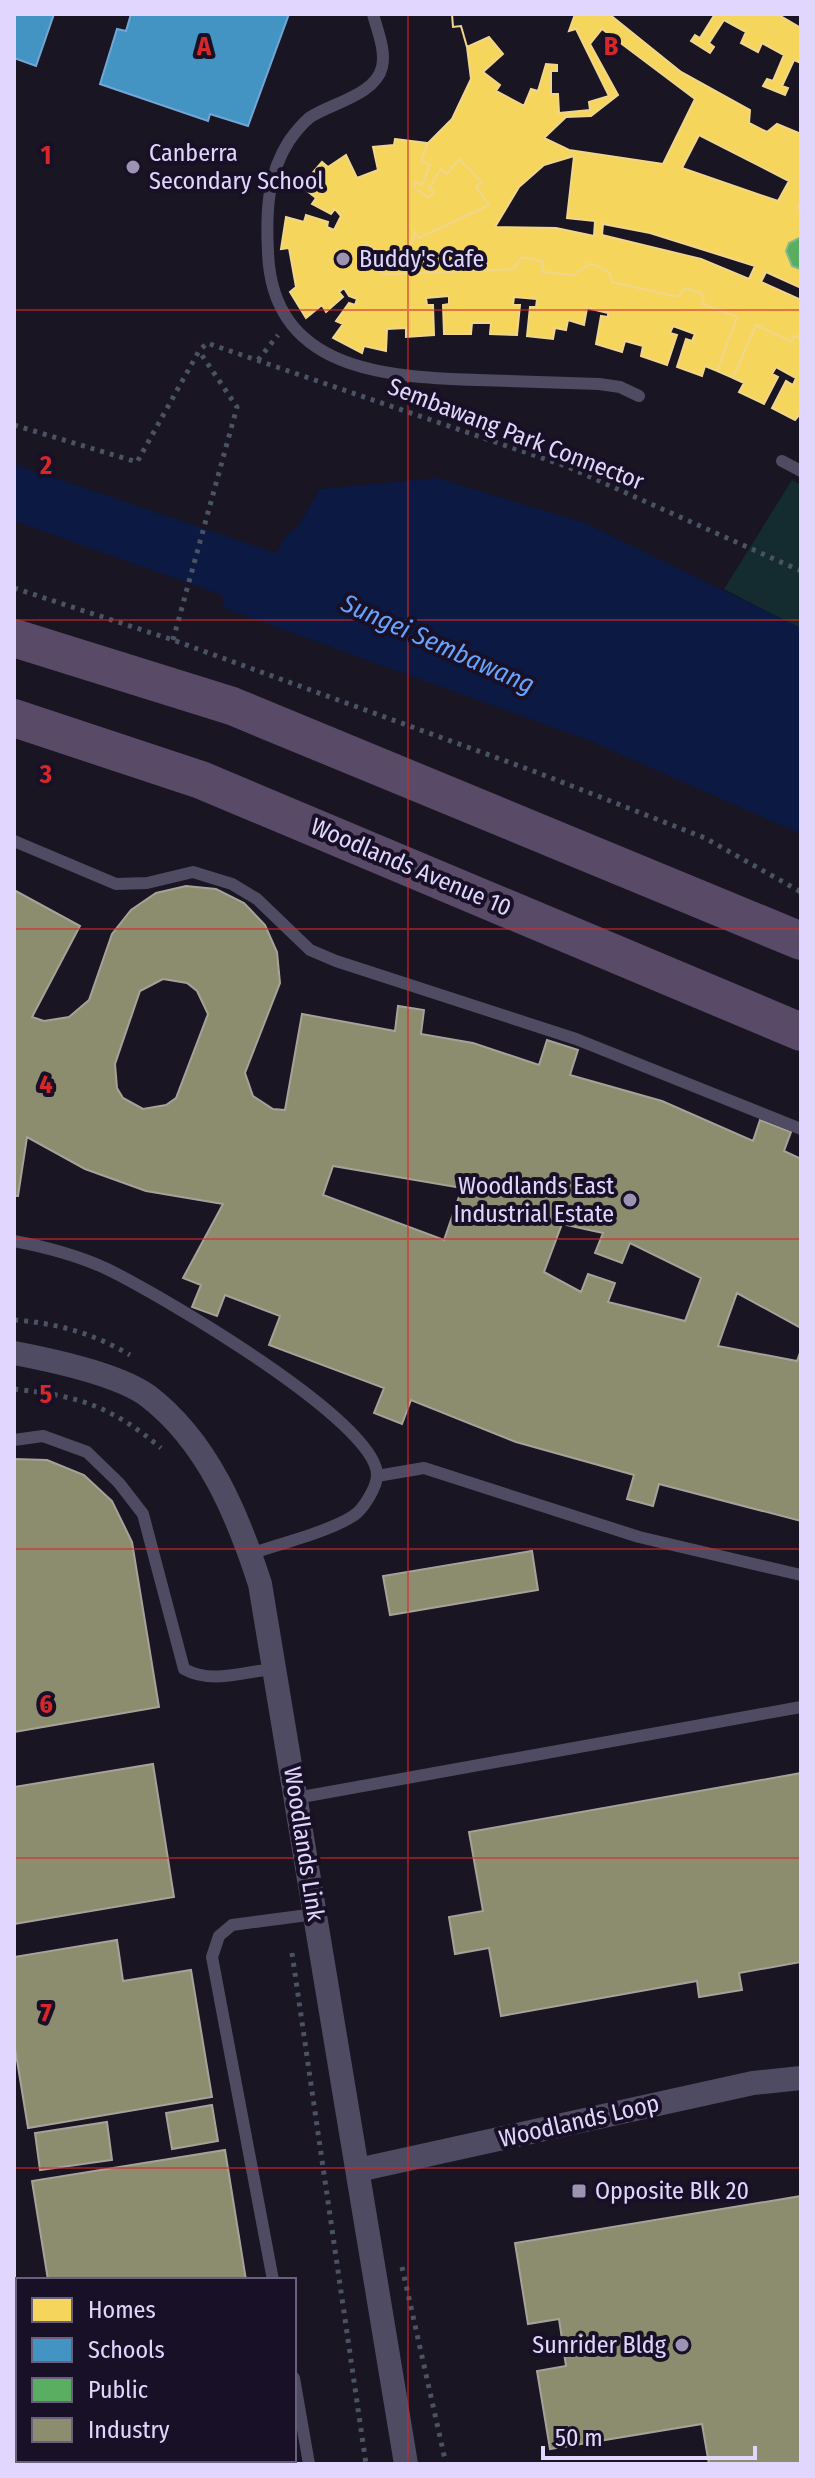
<svg xmlns="http://www.w3.org/2000/svg" width="815" height="2478" font-family="'Fira Sans Condensed',sans-serif">
	<rect width="100%" height="100%" fill="#191522"/>
	<path fill="#142b2f" d="M792 480 801 485V629L724 589Z"/>
	<path fill="#0c1942" d="M14 464 276 553 285 537 298 526 320 489 437 478 585 523 801 628V834L588 740 224 608 222 595 14 521Z"/>
	<path fill="#f6d55c" stroke="#f0d68d" stroke-width="2" fill-rule="evenodd" d="M452 14H777L801 28V202L798 208 801 210V288L766 272 761 282 801 300V337L794 336 791 342 756 325 733 378 717 371 737 317 702 304 704 298 700 293 685 288 678 297 612 282 609 273 596 265 589 264 573 275 543 272 542 261 521 257 514 269 398 274H383L372 267 367 258 366 243 387 258 409 249 415 232 419 238 489 205 476 186 482 182 459 159 447 174 441 169 429 188 434 192 429 197 414 188 415 182 422 185 430 165 421 161 428 143 452 119 471 79 467 47 461 26 453 27ZM602 29 695 99 663 164 569 150 544 138 566 117 591 116 618 95 590 44ZM699 135 789 181 778 201 682 168ZM574 156 567 218 595 221 594 236 556 228 495 227 519 187 544 165ZM603 224 650 233 755 266 749 279 701 259 602 235Z
		M452 14H575L569 31 576 29 609 96 589 102 590 110 559 113 558 94H551V71H557V65L546 64 538 91 531 89 524 106 496 91 500 85 483 72 503 54 489 37 467 47 461 26 453 27Z
		M609 14H715L700 38 695 35 691 41 710 53 714 47 709 43 724 20 746 32 741 43 758 52 762 43 784 55 773 81 767 79 763 86 785 95 788 88 782 86 794 60 801 63V134L777 124 767 132 749 123 750 110 681 72Z
		M395 139 428 143 421 161 430 165 422 185 415 182 414 188 429 197 434 192 429 188 441 169 447 174 459 159 482 182 476 186 489 205 419 238 415 232 409 249 387 258 366 243 367 258 372 267 383 274H398L514 269 521 257 542 261 543 272 573 275 589 264 596 265 609 273 612 282 678 297 685 288 700 293 704 298 702 304 737 317 717 371 705 366 702 376 677 367 686 339 692 341 695 334 673 326 670 333 677 335 667 365 641 356 643 346 625 341 622 352 596 344 601 316 608 317V313L587 308 584 325 568 320 566 330 555 328 553 339 527 336 530 307H536L537 299 514 297 513 305H520L517 335 490 334 491 323H472L471 334H444L443 305 449 304V296L426 298 427 305H433L434 335 406 337V328L387 329 386 351 364 346 362 353 333 338 343 324 336 321 349 303 355 305 357 299 349 296 344 288 339 292 343 297 326 312 322 305 306 318 290 292 296 287 289 248 281 249 286 217 304 222 306 215 328 222 327 227 334 230 341 216 335 209 331 214 312 204 316 198 301 186 322 162 328 167 346 155 357 178 378 170 373 147 394 145Z
		M756 325 791 342 794 336 801 337V413L795 420 772 408 786 381 793 385 796 378 776 367 772 374 778 377 764 404 739 392 744 383 733 378Z"/>
	<path fill="#4393c3" stroke="#72a7d5" stroke-width="2" d="M14 14H54L36 66 14 58Z
		M131 14H289L248 126 210 114 208 121 100 84 117 29 126 31Z"/>
	<path fill="#5aae61" stroke="#82ba90" stroke-width="2" d="M801 237V269H800L792 266 786 251 789 243Z"/>
	<path fill="#8c8c6e" stroke="#a6a299" stroke-width="2" fill-rule="evenodd" d="M186 886 216 889 244 903 265 925 277 952 280 983 245 1073 253 1096 273 1109 285 1110 302 1014 395 1031 398 1006 424 1010 421 1034 473 1043 539 1065 547 1040 578 1050 570 1075 662 1101 753 1141 760 1120 791 1132 784 1151 801 1159V1328L737 1293 718 1346 797 1361 801 1350V1521L659 1484 653 1506 627 1499 634 1475 516 1442 411 1400 402 1424 374 1413 384 1388 269 1345 280 1316 225 1295 217 1316 192 1307 201 1285 183 1278 223 1204 146 1191 85 1169 27 1137 18 1196H14V890L80 926 32 1017 44 1021 69 1017 89 1000 112 934 131 910 156 893ZM163 979 187 983 197 991 208 1014 176 1098 166 1105 143 1109 123 1098 117 1088 115 1064 140 991ZM333 1166 462 1188 444 1240 323 1195ZM562 1224 603 1233 595 1253 622 1263 630 1243 701 1278 685 1321 608 1302 615 1283 588 1274 581 1292 544 1272Z
		M14 1459 47 1460 84 1475 112 1501 132 1542 159 1707 14 1732Z
		M532 1551 538 1590 390 1615 383 1576Z
		M153 1764 174 1897 14 1924V1787Z
		M801 1773V1962L739 1973 742 1990 699 1997 697 1981 501 2016 489 1948 455 1954 449 1917 483 1911 469 1832Z
		M117 1940 123 1981 191 1970 212 2097 28 2128 14 2042V1957Z
		M212 2105 218 2141 172 2149 166 2113Z
		M107 2122 112 2160 40 2170 35 2133Z
		M225 2150 246 2280H48L32 2181Z
		M801 2196V2464H709L702 2424 550 2449 537 2371 566 2366 559 2319 528 2324 515 2243Z
		M85 2460H276L277 2464H86Z"/>
	<g fill="none" stroke-linecap="round" stroke-linejoin="round">
		<path stroke="#495363" stroke-width="5" stroke-dasharray="4 6" stroke-linecap="butt" d="M258 360 278 335
			M14 425 137 462 199 351 207 343 568 467 801 571
			M14 588 173 640 536 772 705 838 801 892
			M173 640 237 407 199 351
			M14 1320C56 1323 93 1333 130 1355
			M14 1389C79 1396 111 1406 161 1448
			M292 1953 366 2464
			M402 2267 446 2464"/>
		<path stroke="#4f4b62" stroke-width="12" d="M373 14C377 30 386 50 382 67 376 95 329 104 309 118 302 124 294 134 289 141 267 175 266 214 268 252 272 371 386 377 478 380 518 381 559 383 599 384L620 387 639 396
			M782 461 801 471
			M14 841 116 884 147 883 193 872 232 884 257 899 310 950 336 961 576 1039 801 1129
			M14 1241C46 1247 77 1255 107 1269 157 1293 377 1421 377 1475 377 1487 363 1510 353 1516 328 1532 279 1544 250 1554
			M14 1440 43 1436 87 1452 119 1483 143 1514 184 1669C213 1685 244 1671 275 1669
			M377 1476 424 1468 639 1537 801 1575
			M296 1798 801 1707
			M273 2280 212 1957 219 1936 232 1925 315 1914
			M294 2378 309 2464"/>
		<path stroke="#4f4b62" stroke-width="24" d="M14 1353C51 1360 118 1374 148 1396 208 1442 238 1516 260 1584L406 2464
			M358 2170 753 2083 801 2078"/>
		<path stroke="#594b67" stroke-width="38" d="M14 638 232 706 801 941
			M14 718 201 780 801 1032"/>
	</g>
	<path fill="none" stroke="#d62828" stroke-width="2" stroke-opacity="0.55" d="M408 14V2464M14 310H801M14 620H801M14 929H801M14 1239H801M14 1549H801M14 1858H801M14 2168H801"/>
	<g fill="#9b93b1" stroke="#171027" stroke-width="3">
		<circle cx="133" cy="167" r="8"/>
		<circle cx="343" cy="259" r="8"/>
		<circle cx="630" cy="1200" r="8"/>
		<rect x="571" y="2183" width="16" height="16" rx="4"/>
		<circle cx="682" cy="2345" r="8"/>
	</g>
	<g text-anchor="middle" dominant-baseline="central" stroke-width="8" stroke-linejoin="round" paint-order="stroke">
		<g font-size="24" fill="#e1d7fe" stroke="#171027" text-anchor="start">
			<text x="149" y="153">Canberra<tspan x="149" dy="28">Secondary School</tspan></text>
			<text x="359" y="259">Buddy's Cafe</text>
			<text x="614" y="1186" text-anchor="end">Woodlands East<tspan x="614" dy="28">Industrial Estate</tspan></text>
			<text x="595" y="2191">Opposite Blk 20</text>
			<text x="666" y="2345" text-anchor="end">Sunrider Bldg</text>
		</g>
		<g font-size="24" fill="#e1d7fe" stroke="#171027">
			<text transform="translate(516 434) rotate(21)">Sembawang Park Connector</text>
			<text transform="translate(411 867) rotate(23)">Woodlands Avenue 10</text>
			<text transform="translate(304 1844) rotate(81)">Woodlands Link</text>
			<text transform="translate(579 2121) rotate(-13)">Woodlands Loop</text>
		</g>
		<g font-size="26" font-style="italic" fill="#67a3fc" stroke="#171027">
			<text transform="translate(438 644) rotate(24)">Sungei Sembawang</text>
		</g>
	</g>
	<g font-size="26" text-anchor="middle" font-weight="bold" fill="#d62828" stroke="#171027" stroke-width="8" stroke-linejoin="round" paint-order="stroke">
		<text x="204" y="55">A</text>
		<text x="611" y="55">B</text>
		<text x="46" y="164">1</text>
		<text x="46" y="474">2</text>
		<text x="46" y="783">3</text>
		<text x="46" y="1093">4</text>
		<text x="46" y="1403">5</text>
		<text x="46" y="1713">6</text>
		<text x="46" y="2022">7</text>
	</g>
	<rect width="815" height="2478" fill="none" stroke="#e1d7fe" stroke-width="32"/>
	<rect x="16" y="2278" width="280" height="184" fill="#171027" stroke="#68607d" stroke-width="2"/>
	<rect x="32" y="2298" width="40" height="24" fill="#f6d55c" stroke="#68607d" stroke-width="2"/>
	<text x="88" y="2318" font-size="24" fill="#e1d7fe">Homes</text>
	<rect x="32" y="2338" width="40" height="24" fill="#4393c3" stroke="#68607d" stroke-width="2"/>
	<text x="88" y="2358" font-size="24" fill="#e1d7fe">Schools</text>
	<rect x="32" y="2378" width="40" height="24" fill="#5aae61" stroke="#68607d" stroke-width="2"/>
	<text x="88" y="2398" font-size="24" fill="#e1d7fe">Public</text>
	<rect x="32" y="2418" width="40" height="24" fill="#8c8c6e" stroke="#68607d" stroke-width="2"/>
	<text x="88" y="2438" font-size="24" fill="#e1d7fe">Industry</text>
	<path d="M543 2446v12h212v-12" fill="none" stroke="#e1d7fe" stroke-width="4"/>
	<text x="555" y="2446" font-size="24" fill="#e1d7fe" stroke="#171027" stroke-width="6" paint-order="stroke">50 m</text>
</svg>
